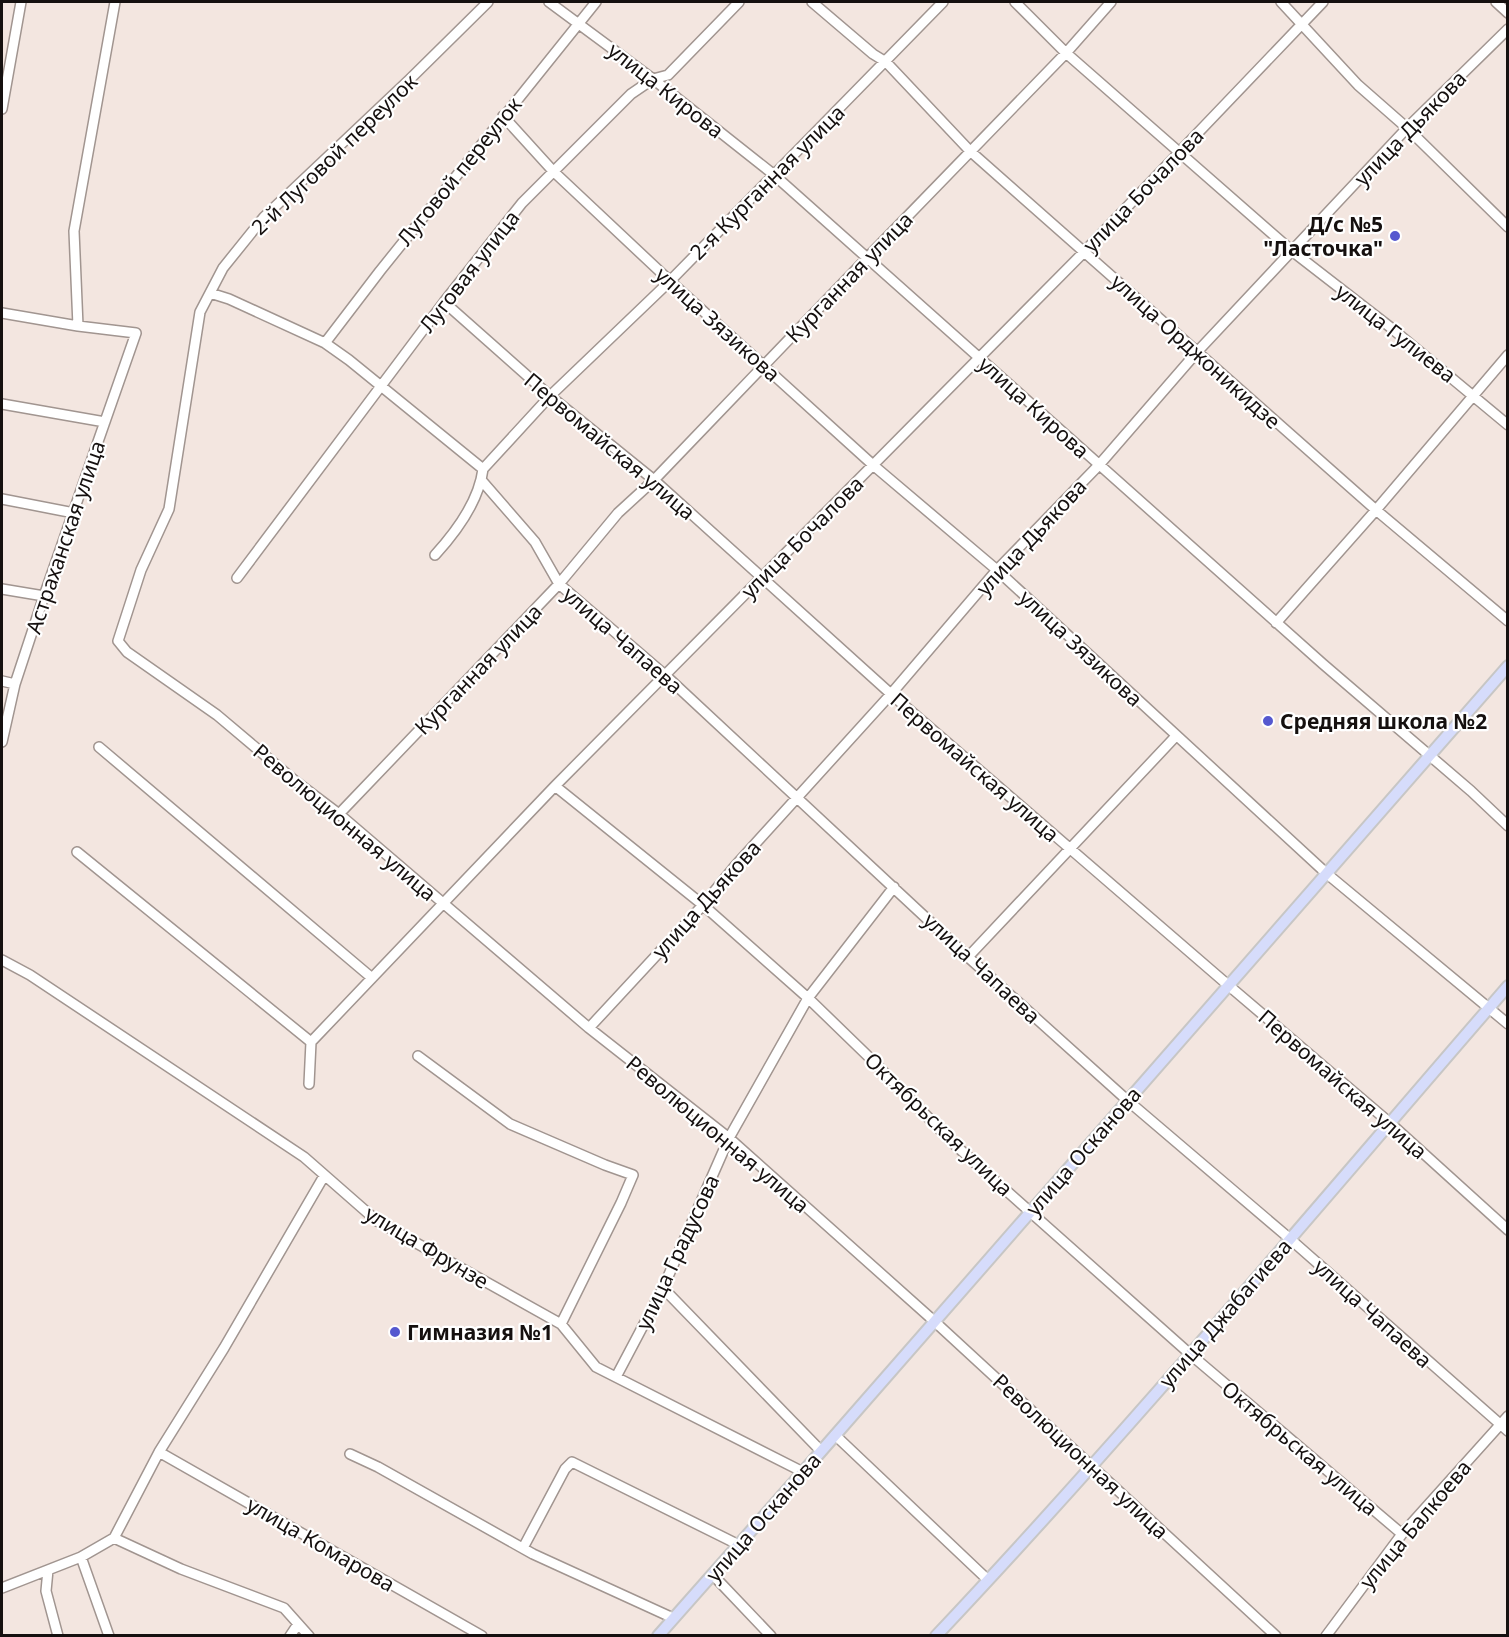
<svg xmlns="http://www.w3.org/2000/svg" width="1509" height="1637" font-family="'Noto Sans',sans-serif">
	<rect width="100%" height="100%" fill="#f3e6e0"/>
	<g fill="none" stroke-linecap="round" stroke-linejoin="round">
		<g stroke="#a19590" stroke-width="12">
			<path id="minor" d="M488 2 409 80 264 217 223 268 200 312 169 509 141 570 118 641 127 652 217 715 294 780 339 814 589 1028 729 1138 934 1321 1276 1636
				M549 2 653 79 773 174 1323 664 1471 791 1508 826
				M812 2 873 54 886 62 970 151 1376 510 1508 621
				M1015 2 1066 53 1292 251 1390 327 1508 425
				M1281 2 1358 85 1407 128 1508 227
				M1496 2 1508 13
				M2 109 21 2
				M503 116 553 171 670 281 873 465 997 570 1326 873 1508 1024
				M210 293 229 299 325 343 349 360 483 469
				M444 302 550 396 654 480 891 694 1228 985 1390 1123 1508 1230
				M2 313 78 326 136 333 44 596 15 684 2 742
				M78 326 74 231 115 2
				M325 343 380 271 596 2
				M2 404 105 422
				M482 481 535 542 559 584 665 675 968 957 1127 1100 1289 1238 1508 1431
				M2 499 74 513
				M435 555C456 532 479 501 483 469L550 396 670 281 943 2
				M237 578 444 302 522 203 631 94 653 79 668 75 739 2
				M2 589 44 596
				M1276 623 1376 510 1508 355
				M2 681 15 684
				M99 747 372 978
				M555 786 703 905 808 998 874 1062 954 1144 1190 1354 1402 1534
				M339 814 559 584 618 513 654 480 867 258 1066 53 1111 2
				M77 852 311 1042
				M968 957 1176 736
				M2 960 30 975 304 1157 377 1221 561 1324 596 1367 803 1472
				M589 1028 703 905 735 866 891 694 997 570 1099 465 1197 352 1407 128 1508 29
				M418 1056 510 1124 605 1165 633 1175 621 1203 561 1324
				M309 1084 311 1042 555 786 1084 252 1323 2
				M663 1288 821 1451
				M616 1377 663 1288 729 1138 808 998 894 887
				M835 1435 988 1580
				M159 1452 482 1636
				M350 1454 378 1467 533 1554 673 1618
				M114 1538 159 1452 224 1348 324 1176
				M114 1538 181 1569 284 1608 309 1636
				M523 1548 565 1469 572 1462 739 1545
				M81 1557 109 1636
				M48 1570 46 1591 58 1636
				M712 1574 771 1636
				M2 1588 81 1557 114 1538
				M290 1636 298 1624
				M1326 1636 1402 1534 1508 1416"/>
		</g>
		<g stroke="#c7c6c5" stroke-width="14">
			<path id="major" d="M658 1636 803 1472 1508 666
				M936 1636C1134 1426 1319 1204 1508 986"/>
		</g>
		<use href="#minor" stroke="#fff" stroke-width="9"/>
		<use href="#major" stroke="#d6dcfb" stroke-width="10"/>
	</g>
	<g fill="#5558cf" stroke="#fff" stroke-width="2">
		<circle cx="1395" cy="236" r="6"/>
		<circle cx="1268" cy="721" r="6"/>
		<circle cx="395" cy="1332" r="6"/>
	</g>
	<g text-anchor="middle" dominant-baseline="central" stroke-width="4.5" stroke-linejoin="round" paint-order="stroke">
		<g font-size="21" fill="#15100f" stroke="#fff">
			<text transform="translate(666 90) rotate(38)">улица Кирова</text>
			<text transform="translate(1410 128) rotate(-46)">улица Дьякова</text>
			<text transform="translate(334 154) rotate(-44)">2-й Луговой переулок</text>
			<text transform="translate(459 171) rotate(-51)">Луговой переулок</text>
			<text transform="translate(767 182) rotate(-45)">2-я Курганная улица</text>
			<text transform="translate(1143 190) rotate(-46)">улица Бочалова</text>
			<text transform="translate(469 271) rotate(-52)">Луговая улица</text>
			<text transform="translate(849 277) rotate(-46)">Курганная улица</text>
			<text transform="translate(718 324) rotate(42)">улица Зязикова</text>
			<text transform="translate(1396 333) rotate(38)">улица Гулиева</text>
			<text transform="translate(1196 351) rotate(42)">улица Орджоникидзе</text>
			<text transform="translate(1034 407) rotate(42)">улица Кирова</text>
			<text transform="translate(610 446) rotate(40)">Первомайская улица</text>
			<text transform="translate(65 537) rotate(-71)">Астраханская улица</text>
			<text transform="translate(802 537) rotate(-45)">улица Бочалова</text>
			<text transform="translate(1031 537) rotate(-47)">улица Дьякова</text>
			<text transform="translate(623 640) rotate(41)">улица Чапаева</text>
			<text transform="translate(1081 648) rotate(43)">улица Зязикова</text>
			<text transform="translate(478 669) rotate(-46)">Курганная улица</text>
			<text transform="translate(975 767) rotate(41)">Первомайская улица</text>
			<text transform="translate(345 822) rotate(40)">Революционная улица</text>
			<text transform="translate(706 899) rotate(-48)">улица Дьякова</text>
			<text transform="translate(982 968) rotate(43)">улица Чапаева</text>
			<text transform="translate(1343 1084) rotate(41)">Первомайская улица</text>
			<text transform="translate(939 1124) rotate(44)">Октябрьская улица</text>
			<text transform="translate(718 1134) rotate(40)">Революционная улица</text>
			<text transform="translate(1083 1151) rotate(-49)">улица Осканова</text>
			<text transform="translate(427 1247) rotate(31)">улица Фрунзе</text>
			<text transform="translate(677 1252) rotate(-65)">улица Градусова</text>
			<text transform="translate(1225 1313) rotate(-49)">улица Джабагиева</text>
			<text transform="translate(1373 1313) rotate(42)">улица Чапаева</text>
			<text transform="translate(1300 1448) rotate(40)">Октябрьская улица</text>
			<text transform="translate(1081 1456) rotate(43)">Революционная улица</text>
			<text transform="translate(763 1517) rotate(-49)">улица Осканова</text>
			<text transform="translate(1415 1524) rotate(-50)">улица Балкоева</text>
			<text transform="translate(321 1544) rotate(30)">улица Комарова</text>
		</g>
		<g font-size="21" font-weight="bold" fill="#15100f" stroke="#fff" text-anchor="start">
			<text x="1383" y="224" text-anchor="end">Д/с №5<tspan x="1383" dy="24">"Ласточка"</tspan></text>
			<text x="1280" y="721">Средняя школа №2</text>
			<text x="407" y="1332">Гимназия №1</text>
		</g>
	</g>
	<rect width="1509" height="1637" fill="none" stroke="#15100f" stroke-width="6"/>
</svg>
